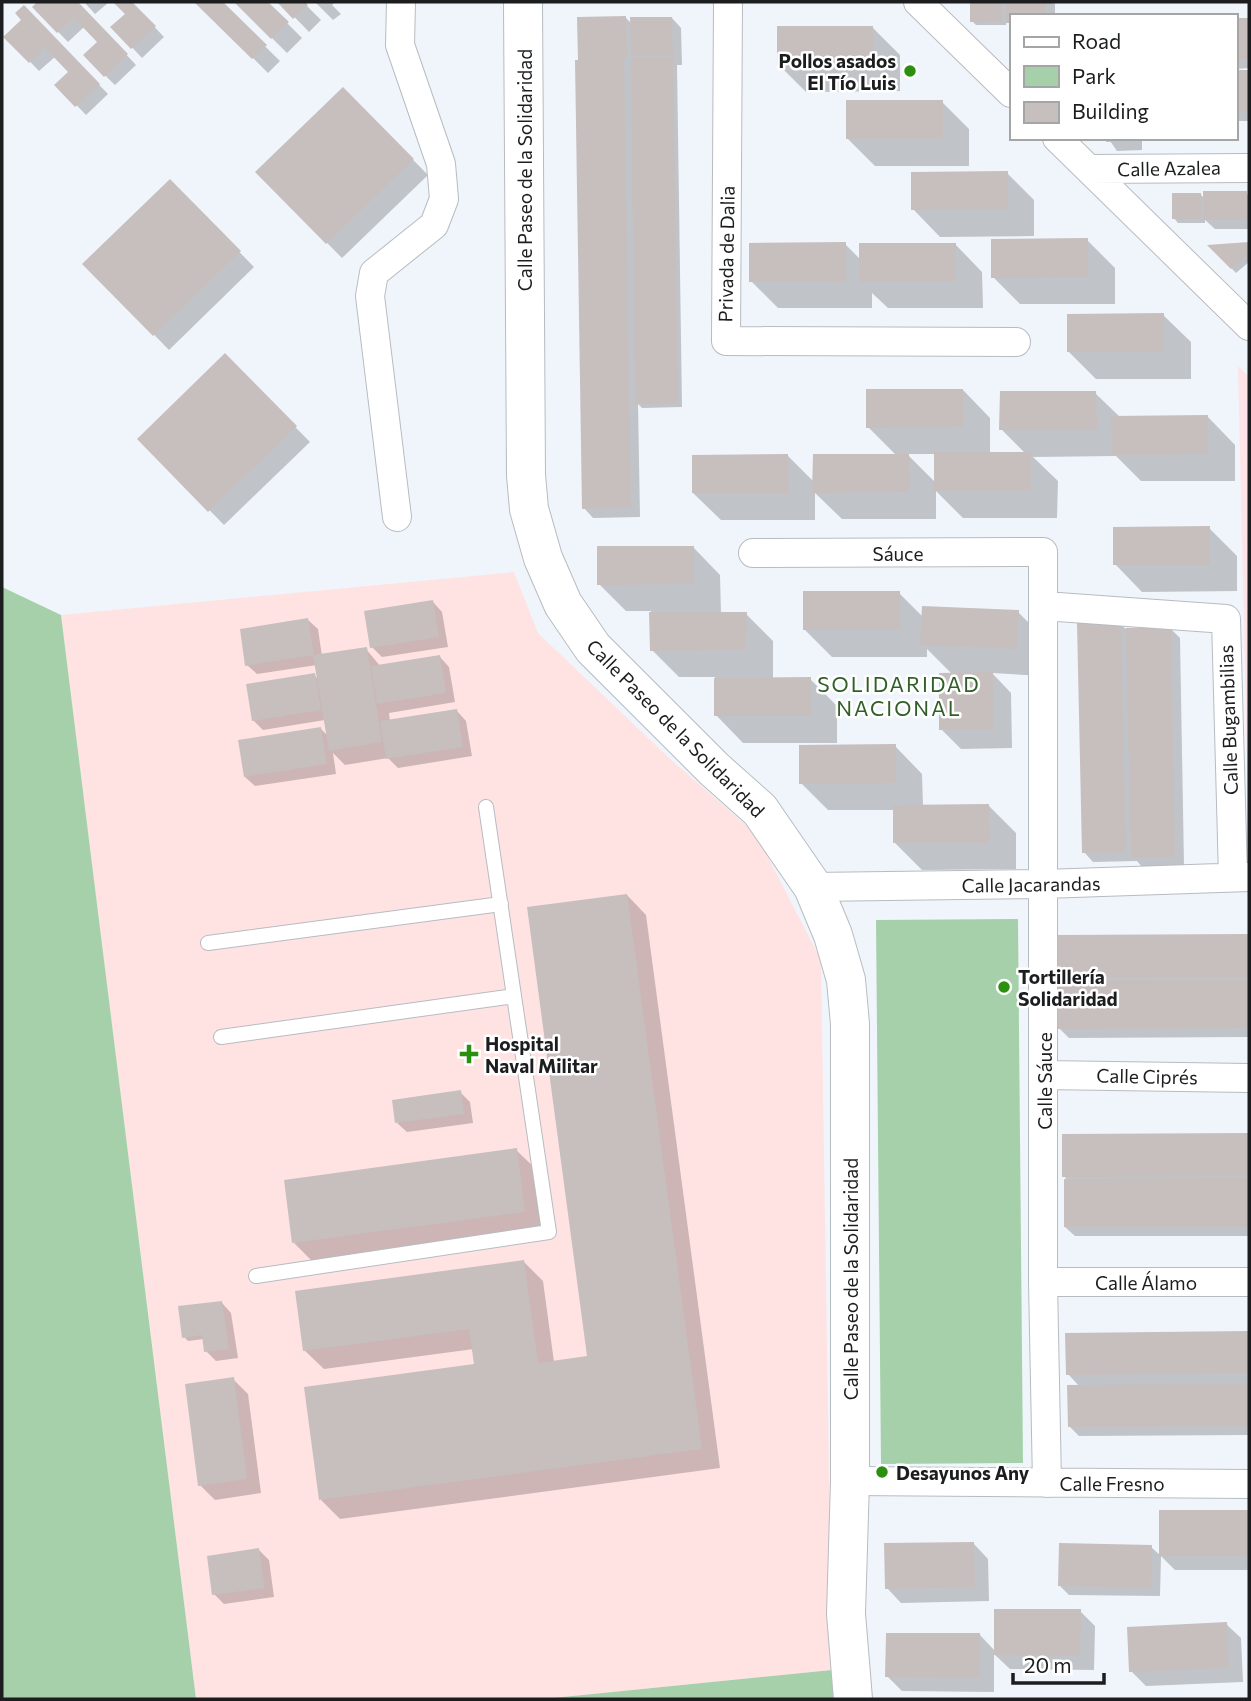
<svg xmlns="http://www.w3.org/2000/svg" width="1251" height="1701" font-family="Commissioner,sans-serif">
	<rect width="100%" height="100%" fill="#f0f5fb"/>
	<path fill="#fee3e7" d="M1238 366 1249 377V850Z"/>
	<path fill="#ffe3e2" d="M514 572 538 633 668 757 756 834 821 960 832 1670 543 1699H196L61 615Z"/>
	<path fill="#a5d0a9" d="M2 587 61 615 196 1699H2Z
		M1018 919 1023 1463 881 1464 876 920Z
		M832 1670 835 1699H543Z"/>
	<path fill="#0003" fill-rule="evenodd" d="M40 2H77L136 65 115 85 85 56 99 42 84 27 68 42 34 7Z
		M84 2H109L95 14Z
		M115 2H131L164 37 142 58 113 27 127 14Z
		M197 2H220L280 61 268 73Z
		M236 2H266L302 38 287 53Z
		M280 2H303L321 20 309 32Z
		M315 2H336L332 5 341 14 333 20Z
		M971 2H1053L1055 4V16H1011V25L1006 20V25H976L972 21Z
		M24 7 108 94 86 115 57 85 71 72 56 56 39 71 6 37 24 20Z
		M626 18 632 24 672 18 681 28 682 65H677L682 407 642 408 638 404 640 517 593 518 584 508Z
		M1235 20H1249V68L1235 69Z
		M873 28 900 55V91L806 92 778 64Z
		M1235 72H1249V121H1235Z
		M343 89 428 175 342 258 257 172Z
		M942 102 969 129V166H875L848 139Z
		M1108 138H1142V150L1117 151Z
		M1007 173 1034 200V236L940 237 913 209Z
		M170 181 254 267 169 350 85 264Z
		M1246 193 1249 196V229H1215L1205 220V223H1178L1174 218 1201 195 1205 199Z
		M1087 240 1115 268V304H1020L993 277Z
		M845 244 861 260 955 244 982 272 983 308H888L872 293V308H778L751 281Z
		M1249 244V262L1236 273 1211 247Z
		M1163 315 1191 342V379H1096L1069 352Z
		M225 356 310 442 224 525 140 439Z
		M963 390 990 418V454H1026L1001 429 1095 393 1120 417H1208L1235 445V481H1141L1116 456 1033 457 1058 481 1057 518H963L936 491V519H842L815 493V520H721L693 493 788 456 814 482 897 456 868 427ZM907 454H935L936 483Z
		M1209 528 1237 556V591L1142 592 1115 564Z
		M693 547 720 575 721 614H746L773 641V679H810L837 706V743H743L716 715 715 677H679L652 650 651 611H626L599 584Z
		M899 593 923 617 1018 612 1045 639 1044 676 992 673 1011 693 1012 748 961 749 941 729 952 674 927 649V657H832L805 630Z
		M433 602 442 612 448 647 382 657 372 647Z
		M308 620 318 629 322 656 366 649 381 667 440 657 449 667 455 702 389 713 390 722 457 711 466 721 472 756 398 768 388 758 345 765 333 753 336 774 255 786 245 777 321 729 328 736 325 720 263 730 253 720 314 675 319 680 317 665 257 674 247 665Z
		M1120 624 1126 629 1170 628 1180 638 1184 866 1142 867 1137 861 1093 862 1084 852Z
		M895 746 922 774 923 806H989L1016 833V869L922 870 894 842 895 810H828L801 783Z
		M627 895 646 915 720 1468 340 1519 321 1500 476 1366 474 1349 324 1369 304 1350 524 1262 543 1281 554 1362 589 1358Z
		M1057 936H1249V1037L1069 1038 1059 1028Z
		M460 1092 470 1102 473 1123 407 1132 397 1123Z
		M1249 1134V1236H1075L1065 1227 1068 1181 1064 1176V1135Z
		M516 1150 536 1169 544 1231 313 1262 294 1243Z
		M222 1303 231 1313 238 1358 216 1361 206 1351 204 1339 188 1341 184 1337Z
		M1249 1333V1435L1079 1436 1070 1427 1080 1387 1068 1374 1067 1334Z
		M233 1379 248 1394 261 1493 215 1500 200 1485Z
		M1249 1511V1570H1175L1161 1556 1160 1596 1069 1595 1059 1585 1151 1547 1161 1556V1512Z
		M974 1544 988 1559 989 1601 901 1603 887 1588Z
		M259 1550 269 1560 274 1597 224 1604 214 1594Z
		M1080 1611 1095 1626 1094 1670 1010 1669 994 1654V1692L902 1691 887 1676 980 1635 995 1651Z
		M1226 1624 1241 1638 1243 1682 1146 1686 1131 1671Z"/>
	<path fill="#c7bebe" d="M37 2H78L128 54 104 77 83 55 97 42 74 18 57 33 32 7Z
		M113 2H132L156 26 131 49 110 27 125 14Z
		M194 2H223L267 45 252 59Z
		M234 2H268L289 22 271 39Z
		M277 2H305L308 5 293 19Z
		M970 2H1002V21L970 22Z
		M1006 2H1046V16H1011V23H1006Z
		M24 5 100 84 75 107 54 85 68 72 45 48 29 63 3 37 21 20 15 13Z
		M626 16 627 58H624L631 508 582 509 575 60H578L577 17Z
		M630 17H672L673 56H631Z
		M1235 18H1249V59H1235Z
		M777 26H873L874 64 777 65Z
		M673 57 678 403 635 404 631 58Z
		M1235 70H1249V112H1235Z
		M343 87 414 159 326 244 255 172Z
		M846 100H943V139H846Z
		M1106 138H1133V141L1106 142Z
		M1008 171V210H911V172Z
		M170 179 241 251 153 336 82 264Z
		M1203 191H1247V220H1203Z
		M1172 193H1201V219H1172Z
		M1088 238V277L991 278V239Z
		M846 242V281L749 282V243Z
		M1249 242V254L1231 269 1207 245Z
		M859 243H956V281L859 282Z
		M1164 313V352H1067V314Z
		M225 353 297 426 208 512 137 439Z
		M866 389H963V427L866 428Z
		M1000 391H1096L1097 430H999Z
		M1208 415V454L1112 455 1111 416Z
		M934 452H1031V491H934Z
		M788 454 789 493H692V455Z
		M813 454H909L910 492 812 493Z
		M1210 526V565H1113V527Z
		M597 546H694V584L597 585Z
		M803 591H900V630H803Z
		M433 600 439 637 370 648 364 611Z
		M922 606 1019 610 1017 649 920 645Z
		M649 612H747L746 650 650 651Z
		M308 618 314 655 245 666 240 629Z
		M1121 622 1126 852 1082 853 1077 623Z
		M1171 627 1175 857 1131 858 1126 628Z
		M367 647 382 742 329 751 313 655Z
		M440 655 446 693 377 704 371 666Z
		M993 672 994 729 939 730V673Z
		M315 673 321 710 252 721 246 684Z
		M811 677V716H714V678Z
		M457 709 463 747 386 759 380 721Z
		M321 727 327 764 244 777 238 740Z
		M896 744V783L799 784V745Z
		M989 804 990 843H893V805Z
		M627 894 702 1449 319 1500 304 1387 474 1364 469 1329 303 1351 295 1291 524 1260 538 1363 587 1356 527 907Z
		M1249 934V977L1055 978V935Z
		M1057 980H1249V1028L1057 1029Z
		M461 1090 464 1114 395 1123 392 1100Z
		M1249 1133V1176L1062 1177V1134Z
		M517 1148 525 1212 292 1243 284 1180Z
		M1249 1178V1227H1064V1179Z
		M222 1301 229 1349 204 1352 202 1335 182 1338 178 1306Z
		M1249 1331V1373L1066 1375 1065 1333Z
		M234 1377 247 1479 198 1486 185 1384Z
		M1249 1384V1426L1068 1427 1067 1385Z
		M1159 1510H1249V1556H1159Z
		M974 1542 975 1587 885 1589 884 1543Z
		M1059 1543 1152 1545 1151 1588 1058 1586Z
		M259 1548 265 1588 212 1595 207 1556Z
		M994 1609H1081L1080 1656 994 1655Z
		M1227 1622 1229 1668 1129 1672 1127 1627Z
		M886 1633H980V1678L885 1677Z"/>
	<g fill="none" stroke-linecap="round" stroke-linejoin="round">
		<g stroke="#b7bcc1" stroke-width="16">
			<path id="lane" d="M208 943 501 904
				M221 1037 514 996
				M256 1276 549 1232 486 807"/>
		</g>
		<g stroke="#b7bcc1" stroke-width="30">
			<path id="street" d="M728 2 726 341 1016 342
				M918 2 1011 93
				M1057 138 1249 326
				M1089 169 1249 168
				M397 517 370 296 374 273 434 225 444 199 441 164 400 45 401 2
				M753 553 1043 552V1282L1047 1483
				M1044 606 1226 619 1233 877
				M813 887 1044 884 1249 877
				M1044 1075 1249 1078
				M1043 1282H1249
				M850 1481 1249 1484"/>
		</g>
		<g stroke="#b7bcc1" stroke-width="40">
			<path id="secondary" d="M523 2 526 475 529 509 543 558 563 604 593 648 714 769 760 810 813 887 833 935 846 980 850 1024V1481L846 1614 853 1699"/>
		</g>
		<use href="#lane" stroke="#fff" stroke-width="14"/>
		<use href="#street" stroke="#fff" stroke-width="28"/>
		<use href="#secondary" stroke="#fff" stroke-width="38"/>
	</g>
	<g fill="#2b900f" stroke="#fff" stroke-width="2.5">
		<circle cx="910" cy="71" r="7"/>
		<circle cx="1004" cy="987" r="7"/>
		<path d="M465.5 1043.5h7v7h7v7h-7v7h-7v-7h-7v-7h7z"/>
		<circle cx="882" cy="1472" r="7"/>
	</g>
	<g text-anchor="middle" dominant-baseline="central" stroke-width="5" stroke-linejoin="round" paint-order="stroke">
		<g font-size="19" font-weight="bold" fill="#1b1d1f" stroke="#fff" text-anchor="start">
			<text x="896" y="60" text-anchor="end">Pollos asados<tspan x="896" dy="22">El Tío Luis</tspan></text>
			<text x="1018" y="976">Tortillería<tspan x="1018" dy="22">Solidaridad</tspan></text>
			<text x="485" y="1043">Hospital<tspan x="485" dy="22">Naval Militar</tspan></text>
			<text x="896" y="1472">Desayunos Any</text>
		</g>
		<g font-size="19" fill="#1b1d1f" stroke="#fff">
			<text transform="translate(1169 168) rotate(-1)">Calle Azalea</text>
			<text transform="translate(524 170) rotate(-90)">Calle Paseo de la Solidaridad</text>
			<text transform="translate(726 254) rotate(-89)">Privada de Dalia</text>
			<text x="898" y="553">Sáuce</text>
			<text transform="translate(1228 720) rotate(-92)">Calle Bugambilias</text>
			<text transform="translate(676 728) rotate(45)">Calle Paseo de la Solidaridad</text>
			<text transform="translate(1031 884) rotate(-1)">Calle Jacarandas</text>
			<text transform="translate(1147 1076) rotate(1)">Calle Ciprés</text>
			<text transform="translate(1044 1081) rotate(-90)">Calle Sáuce</text>
			<text transform="translate(850 1279) rotate(-90)">Calle Paseo de la Solidaridad</text>
			<text x="1146" y="1282">Calle Álamo</text>
			<text x="1112" y="1483">Calle Fresno</text>
		</g>
		<g font-size="21" letter-spacing="2" fill="#305f27" stroke="#fff">
			<text x="899" y="683">SOLIDARIDAD<tspan x="899" dy="24">NACIONAL</tspan></text>
		</g>
	</g>
	<rect width="1251" height="1701" fill="none" stroke="#1b1d1f" stroke-width="7"/>
	<rect x="1010" y="14" width="228" height="126" fill="#ffffff" stroke="#a4a5a5" stroke-width="2"/>
	<rect x="1024" y="37" width="35" height="10" fill="#ffffff" stroke="#a4a5a5" stroke-width="2"/>
	<text x="1072" y="49" font-size="21" fill="#1b1d1f">Road</text>
	<rect x="1024" y="66" width="35" height="21" fill="#a5d0a9" stroke="#a4a5a5" stroke-width="2"/>
	<text x="1072" y="84" font-size="21" fill="#1b1d1f">Park</text>
	<rect x="1024" y="102" width="35" height="21" fill="#c7bebe" stroke="#a4a5a5" stroke-width="2"/>
	<text x="1072" y="119" font-size="21" fill="#1b1d1f">Building</text>
	<path d="M1013 1673v10h91v-10" fill="none" stroke="#1b1d1f" stroke-width="3.5"/>
	<text x="1024" y="1673" font-size="21" fill="#1b1d1f" stroke="#ffffff" stroke-width="5" paint-order="stroke">20 m</text>
</svg>
